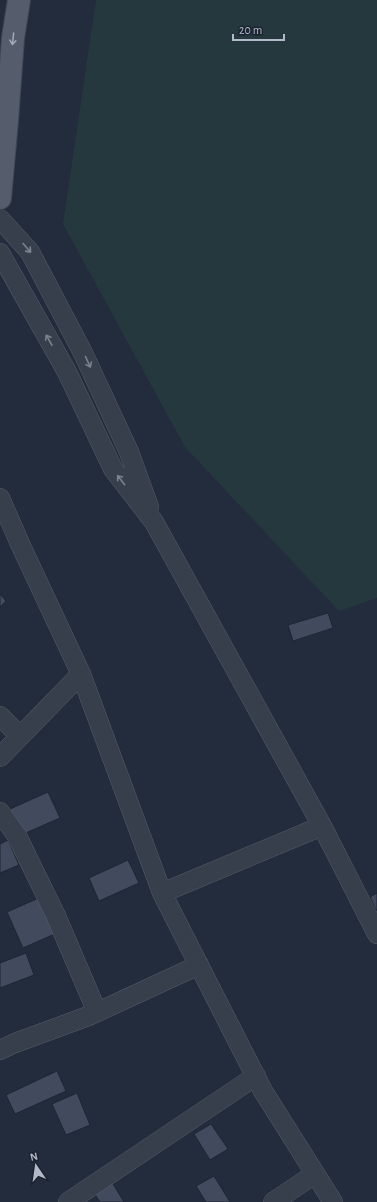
<svg xmlns="http://www.w3.org/2000/svg" width="377" height="1202" font-family="'Alegreya Sans',sans-serif">
	<rect width="100%" height="100%" fill="#232c3c"/>
	<path fill="#25383d" d="M96 0H377V598L339 611 185 447 63 224Z"/>
	<path fill="#424b5e" stroke="#1e2533" d="M0 594 6 601 0 607Z
		M328 613 333 628 293 641 288 625Z
		M48 792 60 818 21 835 10 809Z
		M8 840 19 865 0 873V844Z
		M128 860 139 883 99 901 89 878Z
		M377 893V910H376L370 897Z
		M41 897 57 933 23 948 7 912Z
		M26 953 34 975 0 988V963Z
		M57 1071 66 1091 15 1114 6 1095Z
		M77 1093 90 1125 66 1135 52 1104Z
		M211 1124 228 1149 210 1160 194 1134Z
		M214 1176 230 1202H206L196 1186Z
		M110 1179 124 1202H100L92 1190Z"/>
	<g fill="none" stroke-linecap="round" stroke-linejoin="round">
		<g stroke="#555c6a" stroke-width="20">
			<path id="minor" d="M0 219 30 252 83 353 129 452 149 507
				M0 253 67 372 113 469 154 522 322 826 377 934
				M0 498 21 546 81 674 162 893 263 1091 333 1202
				M0 716 20 736
				M0 757 81 674
				M0 812 17 836 56 916 97 1012
				M162 893 322 826
				M0 1050 15 1043 91 1015 199 965
				M68 1202 256 1076
				M273 1202 315 1174"/>
		</g>
		<g stroke="#404755" stroke-width="24">
			<path id="major" d="M0 198 7 120 13 38 19 0"/>
		</g>
		<use href="#minor" stroke="#373e4c" stroke-width="19"/>
		<use href="#major" stroke="#555d6c" stroke-width="22"/>
	</g>
	<defs><path id="oneway-shaft" d="M-6 0H5M1.5-3L5.5 0L1.5 3" fill="none" stroke-width="1.6" stroke-linecap="round" stroke-linejoin="round"/></defs>
	<use stroke="#9fa7b6" href="#oneway-shaft" transform="translate(13 39) rotate(96)"/>
	<g stroke="#7b8290">
		<use href="#oneway-shaft" transform="translate(27 248) rotate(49)"/>
		<use href="#oneway-shaft" transform="translate(49 340) rotate(-119)"/>
		<use href="#oneway-shaft" transform="translate(88 362) rotate(65)"/>
		<use href="#oneway-shaft" transform="translate(121 480) rotate(-128)"/>
	</g>
	<g transform="translate(36 1166) rotate(347)" stroke="#1c2331" stroke-width="3" paint-order="stroke">
	<path d="M0-3L7 15L0 10L-7 15Z" fill="#b2b9c8"/>
	<text y="-6" font-size="11" font-weight="bold" text-anchor="middle" fill="#b2b9c8">N</text>
	</g>
	<path d="M233 34v6h51v-6" fill="none" stroke="#b2b9c8" stroke-width="2"/>
	<text x="239" y="34" font-size="12" fill="#b2b9c8" stroke="#1c2331" stroke-width="3" paint-order="stroke">20 m</text>
</svg>
